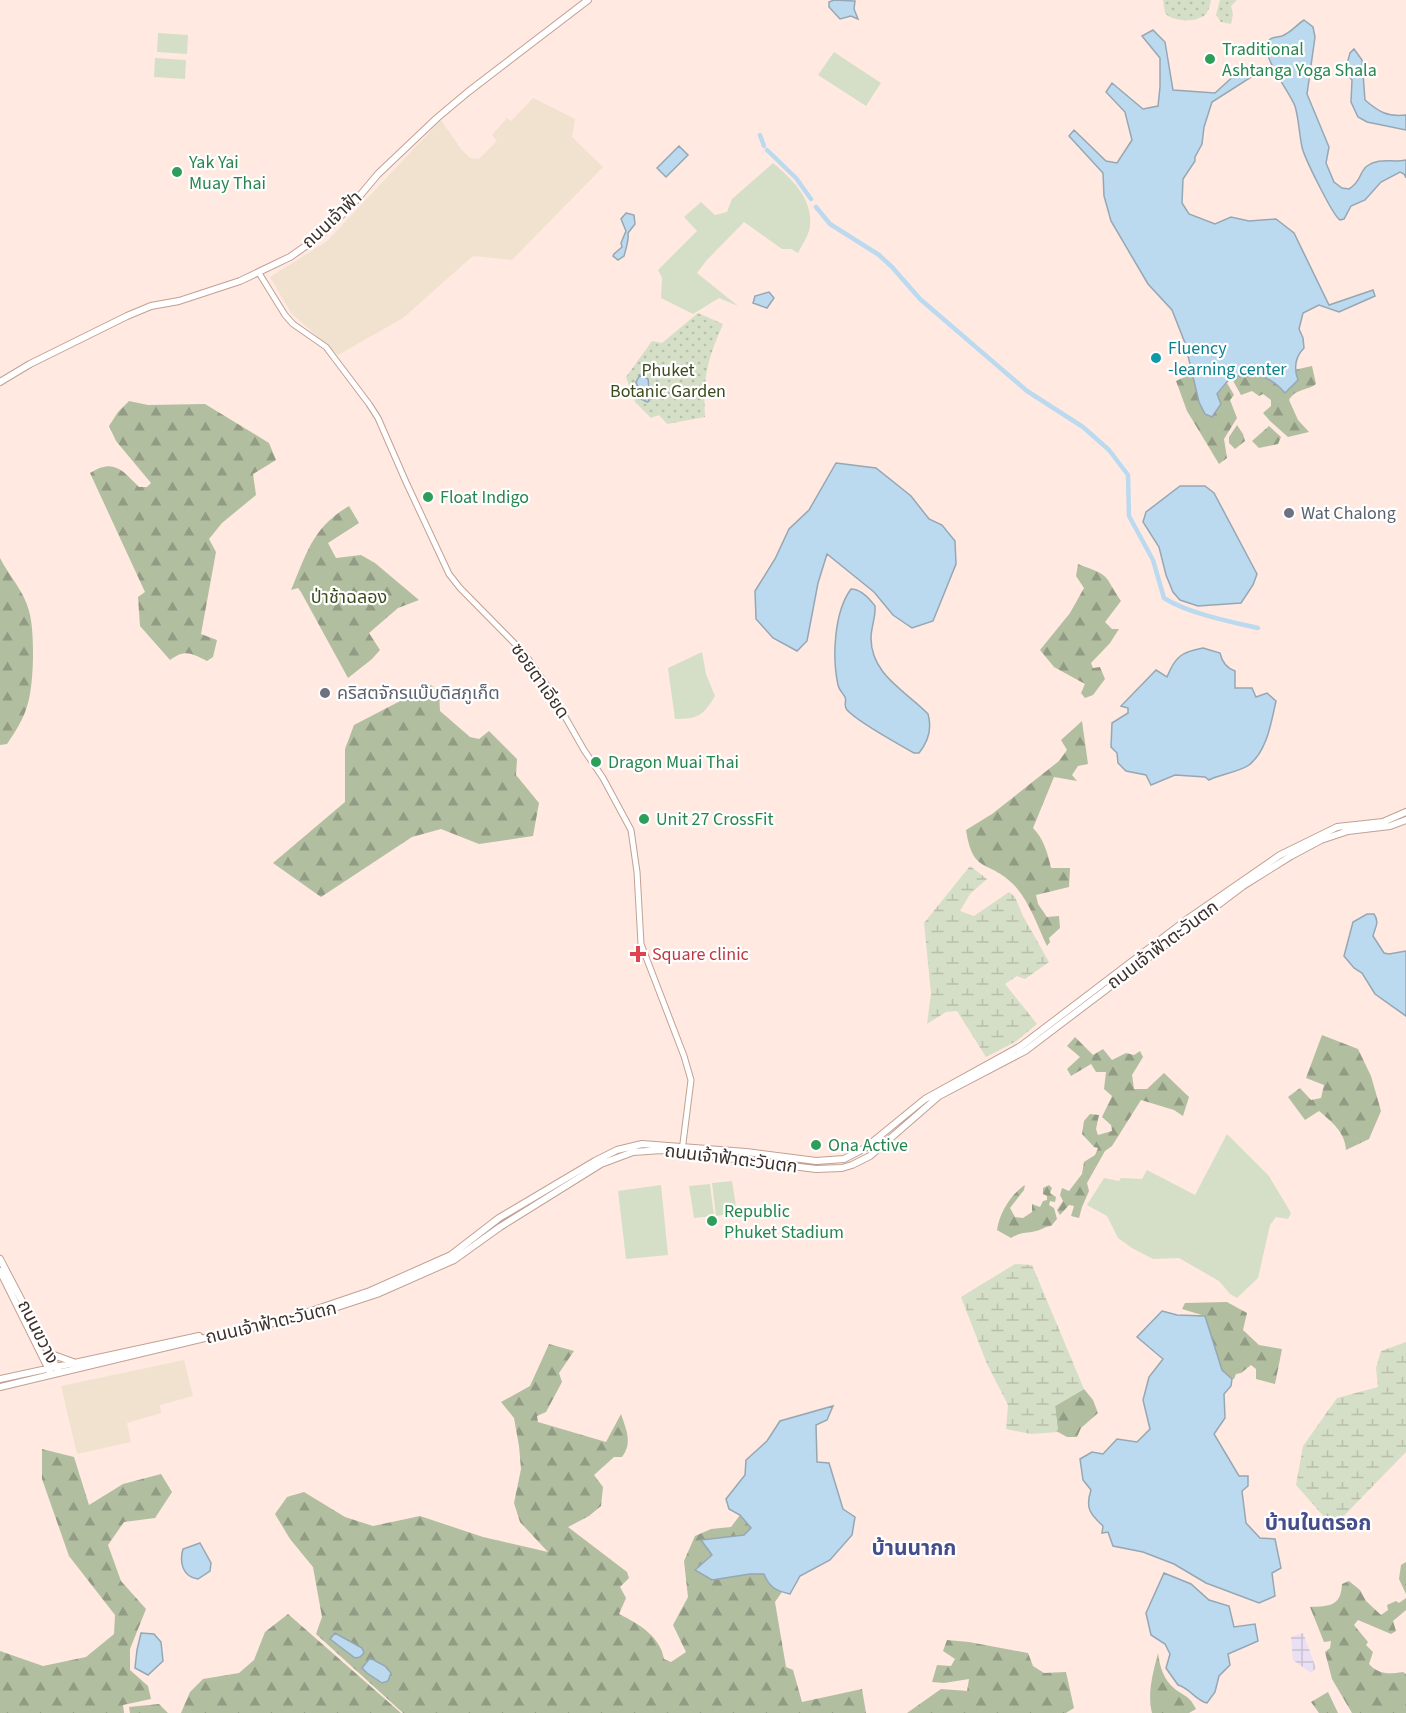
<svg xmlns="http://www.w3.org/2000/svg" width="1406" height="1713" font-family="'Source Sans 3','Noto Sans Thai',sans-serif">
	<defs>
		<pattern id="industrial-grid" width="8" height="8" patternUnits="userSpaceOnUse" patternTransform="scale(1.5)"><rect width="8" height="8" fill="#eae0f4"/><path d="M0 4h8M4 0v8" fill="none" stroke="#cac0d1"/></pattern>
		<pattern id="forest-firs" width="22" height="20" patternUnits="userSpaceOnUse" patternTransform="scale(1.5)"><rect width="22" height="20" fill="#b2bea0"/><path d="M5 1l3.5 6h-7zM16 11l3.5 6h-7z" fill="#929b83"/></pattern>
		<pattern id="wetland-marsh" width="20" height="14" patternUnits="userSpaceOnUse" patternTransform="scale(1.5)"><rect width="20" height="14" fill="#d5dfc7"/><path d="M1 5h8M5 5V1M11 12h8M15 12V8" fill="none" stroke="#b8c0ab"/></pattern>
		<pattern id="park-dots" width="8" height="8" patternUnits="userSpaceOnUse" patternTransform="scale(1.5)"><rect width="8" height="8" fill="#d5dfc7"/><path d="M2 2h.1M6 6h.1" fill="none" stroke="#b8c0ab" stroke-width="1.8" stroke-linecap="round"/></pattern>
	</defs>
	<rect width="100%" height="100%" fill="#ffe9e1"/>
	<path fill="#f1e2cf" d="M533 98 575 119 572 137 603 167 512 260 473 256 403 318 338 355 291 313 270 277 327 241 441 120 461 149 470 158 479 159 497 141 492 135 507 118 511 121Z
		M184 1360 193 1396 160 1405 161 1413 127 1423 131 1442 77 1454 61 1386Z"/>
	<path fill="url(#industrial-grid)" d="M1303 1633 1316 1668 1311 1673 1293 1660 1291 1637Z"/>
	<path fill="#d5dfc7" d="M158 33 188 35 187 54 157 52Z
		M834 52 881 83 866 106 818 75Z
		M155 58 186 60 185 79 154 77Z
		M773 163C792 179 813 199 810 226 809 235 802 245 798 253L791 249H782L744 222 706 261 697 273 738 306 719 298 693 314 661 298 662 278 658 270 697 231 684 217 701 202 715 215 727 212 732 199Z
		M702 652 706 674 715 696C703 716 698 719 675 719L668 668Z
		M1227 1134 1269 1176 1291 1213 1288 1219 1276 1217 1270 1225 1258 1278 1237 1298 1230 1294 1219 1281 1179 1258 1153 1259 1132 1248 1118 1238 1107 1216 1087 1205 1104 1178 1119 1181 1121 1178 1142 1179 1147 1170 1195 1195Z
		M732 1181 737 1213 716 1216 712 1183Z
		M710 1184 714 1216 694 1218 689 1186Z
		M661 1185 668 1255 626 1259 618 1191Z"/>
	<path fill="url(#forest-firs)" d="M1312 366 1316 384C1306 391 1295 389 1289 400L1298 420 1309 432 1288 437 1270 421 1263 413 1271 406V400L1263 394 1259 396 1252 391 1241 395 1231 377 1254 374 1276 382 1294 370Z
		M1193 373 1199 402 1205 414 1212 416 1221 404 1217 395 1227 383 1234 395 1230 400 1237 418 1224 439 1227 458 1219 464 1187 411 1176 381Z
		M129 401 148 405 205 404 269 443 276 460 253 474 256 495 222 523 209 539 216 552 201 634 217 640 213 657 207 661C191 653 185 649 170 660L140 626 138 597 145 592 90 473C114 458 122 470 139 487H147L151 483 116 441 109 426 118 412Z
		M1237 425 1243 434 1245 441 1235 449 1229 443V437Z
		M1269 426 1281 437 1278 444 1259 448 1252 441Z
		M349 506 359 523 328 543 336 558 361 555 375 563 419 600 398 608 369 633 380 650 372 659 348 678 301 592 298 588 291 590C307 553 312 528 349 506Z
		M0 558C9 576 24 591 29 611 35 631 34 682 28 703 24 718 16 731 7 744L0 745Z
		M1078 564C1087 568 1102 571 1108 580 1112 587 1116 594 1121 601L1105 622 1112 629H1119L1110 643 1091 663 1093 668 1100 667 1105 679 1093 695 1085 698 1081 693 1085 684 1054 667 1040 650 1070 613 1084 588 1076 576Z
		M431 685 439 692 440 711 470 737 479 739 489 731 517 759 516 775 539 803 533 836 479 844 441 829 412 837 321 897 273 863 345 802V749L354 725Z
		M1082 721 1088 764 1078 766 1072 775 1077 781 1054 777 1033 828C1043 838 1048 853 1051 868H1070L1069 887 1036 895 1038 904 1047 917 1059 916 1060 928 1049 938 1050 942 1047 946C1037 925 1029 900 1013 884 988 859 973 875 966 830L992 814 1059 761 1067 750 1061 740Z
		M1322 1035 1358 1049 1371 1076 1381 1111 1369 1139 1346 1150C1345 1132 1332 1122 1319 1111L1305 1120 1288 1097 1300 1088 1311 1100 1321 1098 1324 1085 1306 1078Z
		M1075 1037 1093 1055 1103 1049 1112 1060 1126 1053 1134 1055 1140 1051 1143 1057 1132 1075 1134 1089H1147L1164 1073 1189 1097 1183 1116 1174 1110 1141 1100 1112 1146 1105 1151 1087 1183 1089 1191 1082 1207 1079 1218 1071 1216 1074 1206 1069 1205 1060 1215 1057 1210 1063 1201 1060 1195 1062 1188 1069 1191 1082 1174 1084 1162 1095 1155 1098 1148 1094 1147 1082 1134 1084 1121 1090 1114 1099 1115 1096 1129 1098 1135 1112 1131 1111 1125 1102 1117 1112 1096 1104 1089 1106 1072H1096L1091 1064 1071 1076 1067 1069 1080 1057 1067 1046Z
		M1025 1185 1024 1190 1010 1208 1015 1217 1023 1218 1032 1212V1204L1040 1207 1043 1201 1047 1200V1196L1043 1194V1188L1049 1185 1052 1188 1050 1193 1056 1197 1055 1202 1050 1201 1049 1205 1054 1208 1057 1219 1051 1226C1045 1226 1042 1230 1036 1231 1025 1234 1023 1231 1011 1238L997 1230C999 1214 1011 1194 1025 1185Z
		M1227 1302 1247 1313 1243 1330 1259 1345 1282 1349 1275 1384 1256 1379V1369L1251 1365 1241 1373 1236 1374 1234 1379H1232L1222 1370 1205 1316 1182 1309 1185 1303Z
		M549 1344 574 1351 559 1373 562 1382 546 1412 537 1416 538 1422 606 1442 621 1414C626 1429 633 1443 622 1457H614L594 1475 603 1487 601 1506 589 1516 568 1527 627 1572 629 1578 620 1587 626 1598 619 1614C639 1624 660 1636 664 1659L671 1662 686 1652 673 1625 688 1597 684 1561 695 1536 711 1529 731 1527 740 1515 751 1528 744 1535 702 1540 712 1555 695 1569 712 1580 750 1574H764L768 1583 782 1592 775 1602 786 1667 793 1670 802 1702 862 1689 866 1713H403L316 1634 322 1617 313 1567 290 1539 275 1514 287 1497 304 1492 345 1517 373 1526 420 1516 483 1537 548 1552 520 1522 514 1503 521 1469 519 1446 514 1418 501 1402 530 1386Z
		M1084 1389 1093 1400 1098 1413 1081 1428 1077 1437H1067L1058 1432 1055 1406Z
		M42 1449 74 1457 89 1505 123 1484 161 1474 172 1492 155 1518 124 1522 108 1545 121 1581 146 1609 130 1649V1670L148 1686 151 1699 123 1705 124 1713H0V1651L43 1666 86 1657 114 1634 115 1615 69 1556 42 1479Z
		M1406 1562V1594L1399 1579 1401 1565Z
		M1349 1581 1360 1590 1366 1601 1381 1615 1388 1610 1387 1605 1396 1601 1399 1603 1406 1598V1610L1393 1621 1396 1631 1391 1634 1358 1620 1354 1625 1368 1642 1366 1645 1373 1652 1369 1664C1379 1675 1389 1674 1403 1672L1406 1674V1713H1352L1332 1679 1325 1652 1330 1648 1331 1641 1324 1642 1310 1607C1329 1606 1341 1607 1342 1584Z
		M288 1614 401 1713H181L190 1692 203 1679 239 1673 254 1660 265 1632Z
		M947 1640 969 1642 1028 1653 1033 1666 1044 1673 1066 1672 1074 1708 1066 1713H907L941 1689 967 1691 969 1679 944 1683 932 1682 937 1665 951 1666 955 1659 943 1651Z
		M1158 1653C1160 1667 1163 1679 1175 1689 1185 1697 1189 1695 1196 1709L1189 1713H1152C1147 1693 1153 1673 1158 1653Z
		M1328 1692 1338 1713H1319L1311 1702Z
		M159 1704 168 1713H130L129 1707Z"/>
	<path fill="url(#wetland-marsh)" d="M970 866 987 879 970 894 960 911 974 916 1009 892 1015 897 1023 916 1049 962 1025 979 1017 976 1005 984 1037 1024 1015 1042 986 1057 957 1011 946 1012 927 1024 931 993 924 923Z
		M1015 1264 1032 1265 1084 1389 1055 1406 1058 1432 1031 1434 1006 1429 1008 1405 987 1364 961 1297Z
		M1406 1342V1452L1333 1527 1296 1485 1303 1446 1337 1398 1378 1387 1376 1368 1381 1351Z"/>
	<path fill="url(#park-dots)" d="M1163 0H1211C1210 5 1209 10 1206 14 1197 23 1173 22 1165 13Z
		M1220 0H1237L1231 6 1233 14 1231 24 1221 22 1216 15Z
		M698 313 723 324C707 361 703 377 705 417L667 424 659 415 651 418 635 402 626 377 652 341 662 343Z"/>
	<path fill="#bbdaef" stroke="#96a7b4" stroke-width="1.5" d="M834 0 855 1 854 9 858 19 851 16 840 19 829 7V2Z
		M1304 20 1313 27 1315 37 1307 94 1329 147 1326 163 1334 182 1342 188 1349 189C1362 181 1359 172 1367 166 1379 157 1393 163 1406 160V178L1404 174 1400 172 1381 182 1365 200 1351 206 1344 219 1340 220C1333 216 1304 157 1302 147 1299 133 1299 120 1295 106 1289 91 1263 59 1267 44 1269 36 1276 38 1282 36 1292 32 1296 25 1304 20Z
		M1153 30 1165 42 1173 90 1215 93 1239 71 1251 65 1256 74 1212 102 1204 127 1202 144 1195 157V161L1183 179 1182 203 1189 214 1215 224 1231 217 1249 221 1276 219 1294 233 1329 305 1373 290 1375 296 1339 312 1319 305 1303 313 1299 329 1303 338 1304 348C1295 357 1294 369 1298 380L1285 393C1268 373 1255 374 1231 377L1217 394 1221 404 1212 417 1205 414 1199 402 1185 343 1172 310 1148 284 1111 221 1104 196 1103 173 1069 136 1074 130 1106 161 1117 163 1132 140 1125 112 1106 92 1112 83 1143 109 1158 106 1160 87V58L1142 36Z
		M1354 49 1362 60 1365 100C1379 112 1387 117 1406 115V130L1367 122 1358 117 1351 102 1352 80 1345 71 1350 53Z
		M679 146 688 155 666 177 657 168Z
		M626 213 634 215 635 224 628 233C629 241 626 248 624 256L618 260 613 256 614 254 622 247 621 243 626 231 621 219Z
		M769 292 774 298 767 308 753 303 755 296Z
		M640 375 648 379C650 387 646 392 649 401L647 402 639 398 637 393 640 392 636 382Z
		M836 463 876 468 911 496 929 519 942 525 955 541 956 564 933 621 912 628 893 615 874 592 827 554 818 583 807 641 797 651 773 638 756 619 755 591 775 559 789 529 809 510Z
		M1180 486H1205L1214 493 1257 574 1253 585 1241 603 1198 606 1180 600 1173 592 1166 575 1159 547 1143 522 1146 512Z
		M851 589C861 589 869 598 875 606 876 617 871 627 871 638 871 675 906 691 928 714 932 728 928 742 919 753H914C897 743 859 723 847 710 843 705 847 702 845 697 842 692 839 690 838 685 832 657 834 612 851 589Z
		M1203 648 1220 653C1222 662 1226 668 1235 671V688H1252L1256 697 1267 693 1276 701C1271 723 1267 751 1249 765 1242 771 1218 775 1209 780L1205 777 1175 775 1151 785 1146 775 1126 771 1118 763 1117 753 1111 747 1112 723 1128 713V708L1121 706 1156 670 1167 677C1175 657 1181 652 1203 648Z
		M1367 914H1374C1380 923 1375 927 1373 936L1384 953 1389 954 1406 951V1016L1375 994 1362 973 1354 968 1344 956 1353 922Z
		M1162 1311 1177 1315 1205 1316 1222 1370 1232 1379 1231 1386 1224 1394 1225 1418 1214 1434 1239 1476H1248V1486L1242 1491 1246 1523 1260 1538 1275 1539 1281 1568 1272 1573 1275 1596 1259 1603 1206 1583 1174 1564 1143 1552 1113 1546 1108 1532 1102 1533 1103 1526C1090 1514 1085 1508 1091 1490L1083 1480 1080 1459 1092 1452 1103 1454 1117 1439 1137 1442 1150 1429 1143 1400 1149 1377 1163 1359 1137 1337Z
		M833 1406 827 1420 816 1425 817 1462 829 1463 843 1509 855 1517 852 1535 830 1560 800 1576 790 1594C776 1591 769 1587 764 1574H750L712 1580 695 1570 712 1555 701 1540 744 1535 751 1528 740 1515 729 1509 726 1499 745 1475 746 1460 767 1441 780 1421Z
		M200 1543 211 1563 210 1571 198 1579C183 1577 179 1563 183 1549Z
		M1164 1573 1191 1584 1209 1600 1229 1606 1234 1627 1255 1624 1258 1641 1228 1654 1230 1665 1219 1676 1215 1692 1207 1703C1195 1700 1191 1689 1178 1685L1166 1668 1170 1654 1165 1644 1151 1635 1146 1613Z
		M141 1633 154 1634 161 1642 163 1661 148 1675 135 1668 137 1650Z
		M335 1633 362 1648 364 1653 360 1657 355 1658 330 1639Z
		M370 1658 385 1666 391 1673 388 1681 382 1683 367 1673 362 1668Z"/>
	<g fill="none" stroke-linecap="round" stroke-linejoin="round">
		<path stroke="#bbdaef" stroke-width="4.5" d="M760 135 764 146
			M767 150 796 178 811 199
			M816 207 830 224 879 255 892 267 920 299 1027 391 1083 427 1109 450 1128 475 1129 516 1153 560 1164 598C1187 613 1231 622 1258 628"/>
		<g stroke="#c1a194" stroke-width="7">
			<path id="tertiary" d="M259 273 285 315 293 324 326 347 369 404 378 418 406 482 449 574 460 588 524 653 548 687 584 750 603 778 631 830 637 872 641 944 684 1056 691 1080 682 1151"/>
		</g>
		<g stroke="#c1a194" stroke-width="8">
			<path id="secondary" d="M0 382 30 364 127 316 151 306 179 301 240 281 290 257 320 236 352 205 378 174 437 118 468 92 588 0
				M0 1259 58 1370
				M0 1271 50 1372
				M305 1313 370 1291 451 1255 499 1218 595 1161 617 1150 642 1144 746 1152 816 1161 844 1159 865 1148 925 1099 1021 1046 1189 918 1280 855 1337 827 1383 822 1406 812
				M51 1354 73 1362
				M0 1379 199 1336
				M0 1387 213 1336 316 1314 377 1294 454 1260 500 1227 601 1164 633 1152 662 1150 816 1169 842 1168 852 1165 870 1156 939 1096 1025 1051 1243 886 1291 856 1321 840 1348 831 1390 826 1406 820"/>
		</g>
		<use href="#tertiary" stroke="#fff" stroke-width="5"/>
		<use href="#secondary" stroke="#fff" stroke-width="6"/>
	</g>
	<g fill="#2e9e5b" stroke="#fff" stroke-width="2">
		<circle cx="1210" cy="59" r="6"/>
		<circle cx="177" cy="172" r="6"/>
		<circle cx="428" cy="497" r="6"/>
		<circle cx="596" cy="762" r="6"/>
		<circle cx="644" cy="819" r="6"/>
		<circle cx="816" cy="1145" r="6"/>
		<circle cx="712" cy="1221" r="6"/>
	</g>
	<circle fill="#0f9aa8" stroke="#fff" stroke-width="2" cx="1156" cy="358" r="6"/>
	<g fill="#6b7280" stroke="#fff" stroke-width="2">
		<circle cx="1289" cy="513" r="6"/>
		<circle cx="325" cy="693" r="6"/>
	</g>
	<path fill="#e0444e" stroke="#fff" stroke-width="2" d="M635 945h6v6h6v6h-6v6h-6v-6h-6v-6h6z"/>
	<g text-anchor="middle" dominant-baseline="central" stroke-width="4.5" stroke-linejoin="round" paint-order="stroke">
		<g font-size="18" fill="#27864d" stroke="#fff" text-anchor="start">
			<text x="1222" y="49">Traditional<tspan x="1222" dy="21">Ashtanga Yoga Shala</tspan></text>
			<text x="189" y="162">Yak Yai<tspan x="189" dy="21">Muay Thai</tspan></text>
			<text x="440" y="497">Float Indigo</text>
			<text x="608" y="762">Dragon Muai Thai</text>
			<text x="656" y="819">Unit 27 CrossFit</text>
			<text x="828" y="1145">Ona Active</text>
			<text x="724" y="1211">Republic<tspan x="724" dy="21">Phuket Stadium</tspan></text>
		</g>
		<g font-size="18" fill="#3e302b" stroke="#fff">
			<text transform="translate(332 220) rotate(-43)">ถนนเจ้าฟ้า</text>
			<text transform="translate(540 681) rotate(55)">ซอยตาเอียด</text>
			<text transform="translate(1163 945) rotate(-37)">ถนนเจ้าฟ้าตะวันตก</text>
			<text transform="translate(731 1159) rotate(7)">ถนนเจ้าฟ้าตะวันตก</text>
			<text transform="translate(271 1323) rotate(-13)">ถนนเจ้าฟ้าตะวันตก</text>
			<text transform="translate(38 1332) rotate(63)">ถนนขวาง</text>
		</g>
		<g font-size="18" fill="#0d838f" stroke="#fff" text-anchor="start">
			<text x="1168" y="348">Fluency<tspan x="1168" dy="21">-learning center</tspan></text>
		</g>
		<g font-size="18" fill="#3b4b1c" stroke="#fff">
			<text x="668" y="370">Phuket<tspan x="668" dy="21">Botanic Garden</tspan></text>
			<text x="349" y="597">ป่าช้าฉลอง</text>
		</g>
		<g font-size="18" fill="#5b616d" stroke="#fff" text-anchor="start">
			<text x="1301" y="513">Wat Chalong</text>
			<text x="337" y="693">คริสตจักรแบ๊บติสภูเก็ต</text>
		</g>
		<g font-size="18" fill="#be3a42" stroke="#fff" text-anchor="start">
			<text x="652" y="954">Square clinic</text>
		</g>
		<g font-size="21" font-weight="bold" fill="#464d8b" stroke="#fff">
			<text x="1318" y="1523">บ้านในตรอก</text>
			<text x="914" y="1548">บ้านนากก</text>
		</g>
	</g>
</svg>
